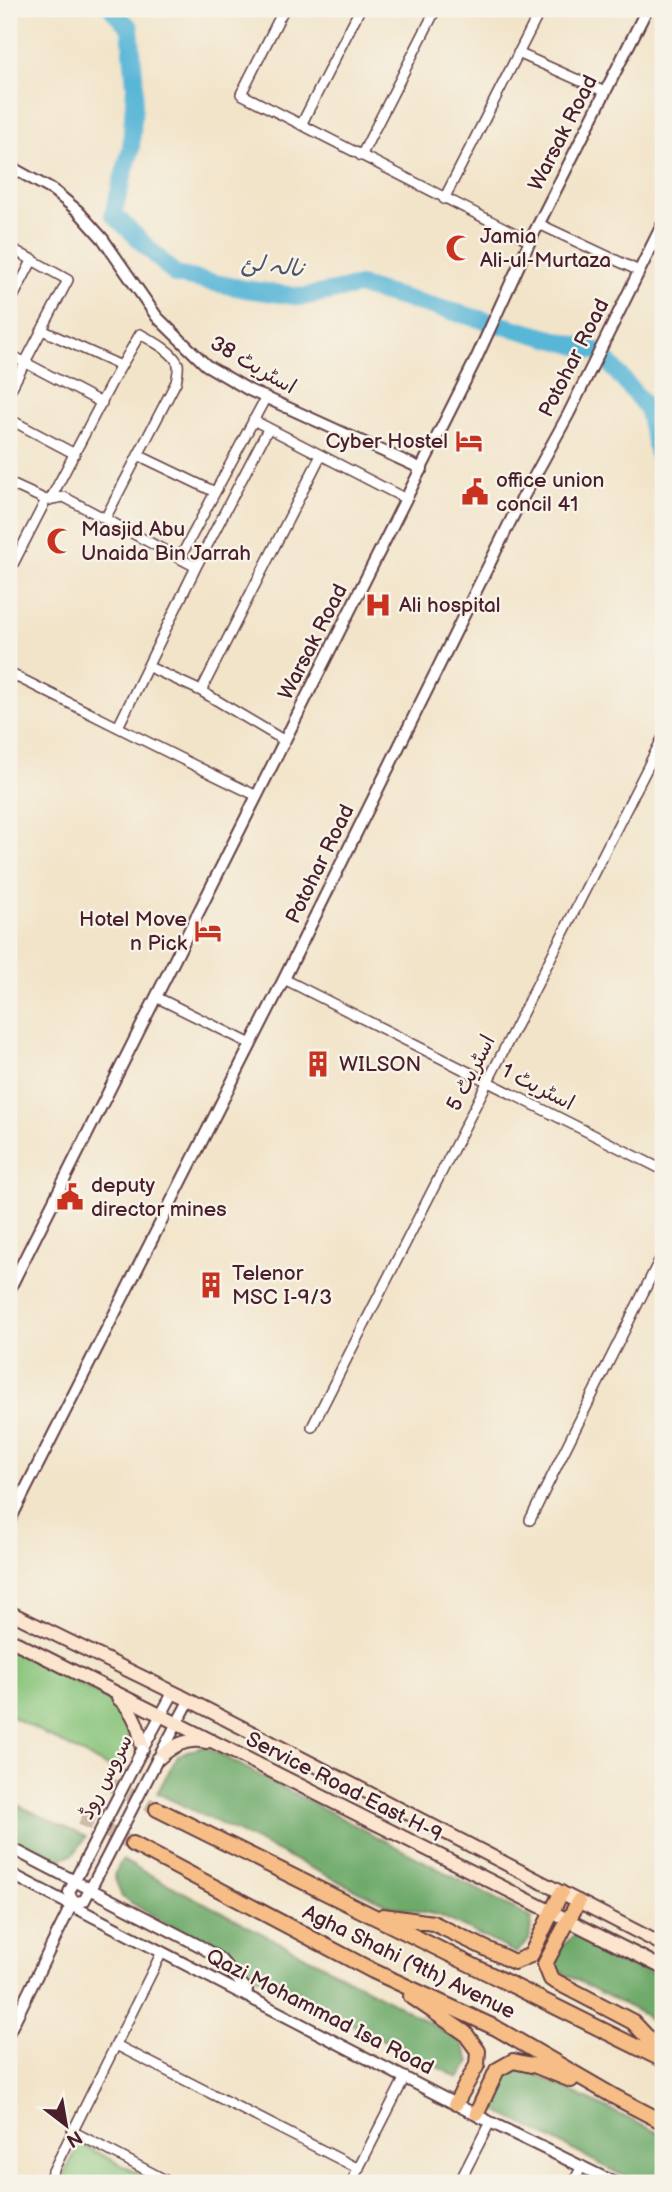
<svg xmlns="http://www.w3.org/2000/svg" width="672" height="2192" font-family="'Balsamiq Sans','Playpen Sans Arabic',sans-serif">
	<rect width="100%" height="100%" fill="#f7f3e8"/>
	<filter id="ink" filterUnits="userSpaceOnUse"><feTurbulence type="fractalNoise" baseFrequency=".0143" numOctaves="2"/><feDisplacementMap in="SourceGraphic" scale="14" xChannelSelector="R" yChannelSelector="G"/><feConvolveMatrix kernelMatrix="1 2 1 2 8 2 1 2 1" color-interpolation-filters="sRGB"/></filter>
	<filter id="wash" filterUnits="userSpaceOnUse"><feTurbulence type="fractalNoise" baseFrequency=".00686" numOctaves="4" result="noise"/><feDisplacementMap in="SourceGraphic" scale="28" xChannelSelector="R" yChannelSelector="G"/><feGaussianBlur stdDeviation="1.57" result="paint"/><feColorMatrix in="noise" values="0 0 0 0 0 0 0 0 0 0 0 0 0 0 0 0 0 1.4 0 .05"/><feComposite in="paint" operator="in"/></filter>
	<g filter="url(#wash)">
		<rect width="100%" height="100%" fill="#f2e4c9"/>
		<path fill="#88c47a" stroke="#697252" stroke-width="2" d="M9 1647 107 1699 130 1724 127 1749 115 1771 9 1715Z
			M80 2144 157 2183H59Z"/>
		<path fill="#6eaa6a" stroke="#5c644a" stroke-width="2" d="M204 1746 532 1918 529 1940 516 1953 439 1915 390 1906 157 1793 178 1755Z
			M9 1801 86 1837 74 1854 54 1861 9 1841Z
			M122 1860 374 1992 461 2041 470 2062 459 2078 236 1966 122 1897 114 1875Z
			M576 1934 663 1979V2034L643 2014 553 1968 562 1946Z
			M518 2066 663 2135V2183H637L489 2107 486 2100 497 2076Z"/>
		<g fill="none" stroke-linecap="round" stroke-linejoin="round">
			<path stroke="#58b6d7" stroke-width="18" d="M112 9 130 28 135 86 131 148 113 214 176 275 245 289 302 297 359 286 600 352 647 408 663 475"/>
		</g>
	</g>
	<g filter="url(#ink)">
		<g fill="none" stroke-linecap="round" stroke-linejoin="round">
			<path stroke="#d0bda9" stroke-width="14" stroke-dasharray="14 7" stroke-linecap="butt" d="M110 1784 157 1809
				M81 1818 133 1844"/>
			<g stroke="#633d43" stroke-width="12">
				<path id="minor" d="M284 9 241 94 530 241
					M518 53 605 92
					M301 125 360 9
					M361 156 436 9
					M444 199 541 9
					M539 224 639 271
					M9 247 68 280 9 393
					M9 305 33 259
					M42 330 121 366
					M9 354 102 403
					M9 419 75 454
					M253 420 406 499
					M138 455 215 492
					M9 483 46 500 64 497 196 567
					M50 500 113 380 140 334C151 340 173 351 178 364 179 370 177 377 176 382L105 519
					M180 558 266 397
					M9 572 46 500
					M149 667 201 691 285 741
					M9 673C92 714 174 756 257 796
					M201 691 321 455
					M118 727 196 567 268 429
					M284 979 663 1170
					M156 997 251 1044
					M312 1427 663 737
					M530 1520 663 1253
					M116 2045 359 2169
					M72 2131 171 2183
					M47 2183 162 1952
					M351 2183 405 2077
					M459 2183 490 2122
					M573 2183 582 2166"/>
			</g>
			<g stroke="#633d43" stroke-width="14">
				<path id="tertiary" d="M9 166 54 191 78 211 103 239 157 317 206 365 249 390 422 469
					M9 1290 476 359 530 241 647 9
					M9 1522 284 979 516 510 568 415 663 223
					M142 1750 173 1693
					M159 1757 189 1701
					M9 1847 200 1946 220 1959 247 1990 246 1996
					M9 1873 490 2122 615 2183
					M73 1902 84 1901 104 1863
					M73 1902 69 1892 88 1855
					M9 2032 73 1902"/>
			</g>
			<g stroke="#633d43" stroke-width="16">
				<path id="secondary" d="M9 1612 181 1696 663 1945
					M9 1639 663 1968
					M118 1698C135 1712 140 1730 142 1750
					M157 1760C171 1747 186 1737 206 1742"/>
			</g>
			<g stroke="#633d43" stroke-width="18">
				<path id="primary" d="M157 1809 663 2060
					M133 1844 373 1971 496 2028 615 2097 663 2122
					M578 1902 545 1964 551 1979 633 2022 663 2054
					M383 1916 433 1923 514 1962 531 1955 561 1893
					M411 1996 465 2033 478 2051 477 2065 456 2103
					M477 2113 497 2070 513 2061 536 2066 571 2080"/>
			</g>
			<use href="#minor" stroke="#fff" stroke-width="9"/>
			<use href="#tertiary" stroke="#fff" stroke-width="10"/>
			<use href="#secondary" stroke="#fbe5cf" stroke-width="12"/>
			<use href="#primary" stroke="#f6be86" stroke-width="14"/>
			<g stroke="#633d43" stroke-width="14" stroke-linecap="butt">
				<path id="tertiary-bridge" d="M88 1855 142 1750
					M104 1863 157 1760"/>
			</g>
			<use href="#tertiary-bridge" stroke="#fff" stroke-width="10"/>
		</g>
	</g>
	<defs>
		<g id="mosque-bare" transform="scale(2.1)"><path d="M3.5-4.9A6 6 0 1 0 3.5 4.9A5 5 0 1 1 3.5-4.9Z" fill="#c8321e" stroke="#f7f3e8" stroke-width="2.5" paint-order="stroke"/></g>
		<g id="hotel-bare" transform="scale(2.1)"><path d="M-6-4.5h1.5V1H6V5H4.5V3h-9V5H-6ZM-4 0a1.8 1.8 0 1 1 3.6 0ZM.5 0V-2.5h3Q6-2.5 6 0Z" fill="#c8321e" stroke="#f7f3e8" stroke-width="2.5" paint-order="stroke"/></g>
		<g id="civic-bare" transform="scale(2.1)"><path d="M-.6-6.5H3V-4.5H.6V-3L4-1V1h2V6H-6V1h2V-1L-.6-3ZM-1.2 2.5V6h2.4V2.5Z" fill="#c8321e" stroke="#f7f3e8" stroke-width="2.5" paint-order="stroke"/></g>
		<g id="hospital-bare" transform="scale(2.1)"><path d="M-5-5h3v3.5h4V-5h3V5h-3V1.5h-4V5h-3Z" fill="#c8321e" stroke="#f7f3e8" stroke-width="2.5" paint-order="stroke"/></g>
		<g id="building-bare" transform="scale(2.1)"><path d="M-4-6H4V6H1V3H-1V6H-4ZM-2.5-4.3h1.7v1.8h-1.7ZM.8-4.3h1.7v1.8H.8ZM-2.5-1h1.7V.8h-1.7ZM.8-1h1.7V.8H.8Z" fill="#c8321e" stroke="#f7f3e8" stroke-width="2.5" paint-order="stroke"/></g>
	</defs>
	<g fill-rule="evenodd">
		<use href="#mosque-bare" x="459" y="248"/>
		<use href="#hotel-bare" x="469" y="441"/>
		<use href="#civic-bare" x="475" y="492"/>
		<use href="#mosque-bare" x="60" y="541"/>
		<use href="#hospital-bare" x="378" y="605"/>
		<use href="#hotel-bare" x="208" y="931"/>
		<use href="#building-bare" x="318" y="1064"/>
		<use href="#civic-bare" x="70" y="1197"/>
		<use href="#building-bare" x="211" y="1285"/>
	</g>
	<g text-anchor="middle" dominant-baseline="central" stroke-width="5" stroke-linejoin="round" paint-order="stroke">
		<g font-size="21" fill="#4a1f2b" stroke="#f7f3e8">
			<text transform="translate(563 133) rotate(-63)">Warsak Road</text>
			<text transform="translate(574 358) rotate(-63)">Potohar Road</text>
			<text transform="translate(253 365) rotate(30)">اسٹریٹ 38</text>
			<text transform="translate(313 642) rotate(-63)">Warsak Road</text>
			<text transform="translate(320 864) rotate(-64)">Potohar Road</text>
			<text transform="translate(471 1073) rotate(-63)">اسٹریٹ 5</text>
			<text transform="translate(538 1087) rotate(27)">اسٹریٹ 1</text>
			<text transform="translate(106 1777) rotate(-63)">سروس روڈ</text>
			<text transform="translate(344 1787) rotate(27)">Service Road East H-9</text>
			<text transform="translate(409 1962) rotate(26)">Agha Shahi (9th) Avenue</text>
			<text transform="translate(320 2012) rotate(27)">Qazi Mohammad Isa Road</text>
		</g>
		<g font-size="21" fill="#4a1f2b" stroke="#f7f3e8" text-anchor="start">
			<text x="480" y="236">Jamia<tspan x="480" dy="24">Ali-ul-Murtaza</tspan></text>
			<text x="448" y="441" text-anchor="end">Cyber Hostel</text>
			<text x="496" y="480">office union<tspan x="496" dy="24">concil 41</tspan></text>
			<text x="81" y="529">Masjid Abu<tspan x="81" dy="24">Unaida Bin Jarrah</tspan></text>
			<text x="399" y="605">Ali hospital</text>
			<text x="187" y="919" text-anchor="end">Hotel Move<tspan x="187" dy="24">n Pick</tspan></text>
			<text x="339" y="1064">WILSON</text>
			<text x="91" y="1185">deputy<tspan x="91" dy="24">director mines</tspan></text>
			<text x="232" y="1273">Telenor<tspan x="232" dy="24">MSC I-9/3</tspan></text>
		</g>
		<g font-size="23" font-style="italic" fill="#4f5467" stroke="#f7f3e8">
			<text transform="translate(273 266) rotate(7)">نالہ لئ</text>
		</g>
	</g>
	<rect width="672" height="2192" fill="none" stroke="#f7f3e8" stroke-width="35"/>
	<g transform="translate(66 2125) rotate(149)" stroke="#f7f3e8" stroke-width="5" paint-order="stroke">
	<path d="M0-5L12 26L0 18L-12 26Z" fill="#4a1f2b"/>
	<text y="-10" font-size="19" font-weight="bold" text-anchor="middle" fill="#4a1f2b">N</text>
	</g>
</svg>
